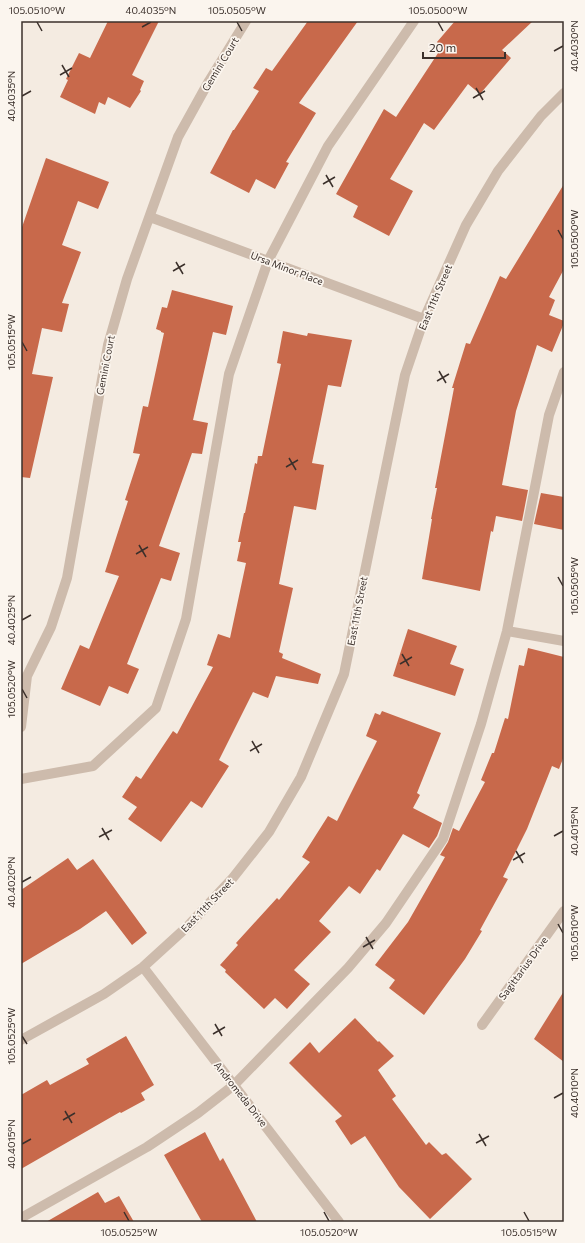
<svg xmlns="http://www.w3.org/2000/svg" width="585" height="1243" font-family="Commissioner,sans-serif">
	<rect width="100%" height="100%" fill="#f4ebe1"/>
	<path fill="#c8694b" d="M108 21H159L132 75 144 81 140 90 141 91 130 108 108 97 105 105 99 102 95 114 60 97 68 80 66 79 79 53 90 58Z
		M308 21H358L299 103 316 113 286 162 289 163 275 189 256 179 249 193 210 173 233 130H234L259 91 253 88 266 68 272 71Z
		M455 21H533L502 50 511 58 480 94 468 84 434 130 424 123 390 179 413 191 389 236 353 217 358 206 336 194 384 109 396 117 442 47 437 42Z
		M46 158 109 182 98 209 78 201 62 245 81 252 62 303 69 304 62 332 42 328 32 374 53 377 30 478 21 477V230Z
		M564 184V269L549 297 555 300 549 315 564 321V323L552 352 537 345 516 411 502 485 528 490 522 521 496 516 493 532 491 531 480 591 422 579 432 519H431L437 488H435L454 388H452L466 343 470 344 500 276 506 279Z
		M172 290 233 306 226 335 213 332 193 420 208 423 202 454 192 453 159 546 180 553 171 581 161 578 127 664 139 669 128 694 109 686 100 706 61 689 80 645 89 649 119 576 105 572 128 501 125 500 140 454 133 453 143 406 148 407 164 333 161 332V331L156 329 162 307 167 308Z
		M283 331 307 336 308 333 352 340 341 387 328 385 312 463 324 465 316 510 294 506 279 584 293 588 279 652 283 654 282 658 321 674 318 684 276 676 268 698 253 692 219 760 229 766 202 808 191 801 161 842 128 819 137 807 122 797 136 776 141 779 173 731 177 734 213 667 207 665 218 634 230 638 246 563 237 561 241 542H238L244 513H245L255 463 257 464 258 456H262L281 364 277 363Z
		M541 493 564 497V530L534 524Z
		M408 629 457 646 450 664 464 669 455 696 393 676Z
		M528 648 564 657V756L559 769 552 766 527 829 503 877 508 879 480 930 482 931 465 959 424 1015 389 988 395 980 375 965 408 922 445 857 440 855 448 842 453 828 459 831 485 782 481 780 492 753H494L505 718 508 719 519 665 524 666Z
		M382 711 441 733 417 793 420 795 413 808 442 823 437 836 429 848 403 834 380 871 377 869 360 894 349 886 319 921 331 932 294 970 310 984 287 1009 275 998 264 1009 225 972 226 970 220 965 238 945 236 943 277 898 279 900 310 862 302 857 328 816 337 821 377 741 366 736 375 713 380 715Z
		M68 858 77 870 93 859 147 933 132 945 106 911 80 929 21 964V890Z
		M564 991V1062L534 1039Z
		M355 1018 378 1042 379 1041 394 1056 378 1070 396 1096 392 1099 426 1145 429 1142 442 1155 446 1153 472 1179 430 1219 399 1187 365 1136 351 1145 335 1121 342 1116 289 1063 310 1042 319 1053Z
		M126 1036 154 1085 141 1093 145 1100 121 1113 120 1112 21 1169V1095L47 1080 50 1085 89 1064 86 1059Z
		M205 1132 220 1161 223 1158 257 1222H202L164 1155Z
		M98 1192 105 1203 119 1196 134 1222H46Z"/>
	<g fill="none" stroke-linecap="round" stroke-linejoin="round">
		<path stroke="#cdbbac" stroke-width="10" d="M507 631 564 641
			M21 779 93 766 156 708 186 619 229 374 268 261 328 146 414 21
			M21 1218 147 1147 198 1113 234 1085 348 968 386 923 443 839 481 724 507 631 549 415 564 372"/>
		<path stroke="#cdbbac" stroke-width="10" d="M150 217 424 319
			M21 727 27 676 51 627 67 578 108 345 127 279 178 137 209 81 246 21
			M143 967 339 1222
			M482 1025 564 911
			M21 1040 104 994 143 967 188 926 232 879 269 832 301 777 344 674 405 375 424 319 466 225 498 171 541 116 564 93"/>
	</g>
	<path fill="none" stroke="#3b302b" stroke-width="1.5" d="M37 22 42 31M237 22 242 31M438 22 443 31M142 27 151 22M554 51 563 46M62 65 69 77M60 75 72 68M476 88 483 100M22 96 31 91M473 98 485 91M326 175 333 187M323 184 335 177M558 230 563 239M176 262 183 274M173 271 185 264M22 342 27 351M439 371 446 383M437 381 449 374M289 458 296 470M286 467 298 460M139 545 146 557M136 554 148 547M558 577 563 586M22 620 31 615M402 654 409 666M400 664 412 657M22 689 27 698M252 741 259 753M250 751 262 744M102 828 109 840M554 836 563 831M99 837 112 830M516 851 523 863M513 860 525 853M22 882 31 877M558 924 563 933M366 937 373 949M363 947 375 940M215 1024 222 1036M213 1034 225 1027M22 1036 27 1044M554 1098 563 1093M65 1111 72 1123M63 1120 75 1113M479 1134 486 1146M476 1143 489 1136M22 1144 31 1139M124 1212 129 1221M324 1212 329 1221M524 1212 529 1221"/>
	<g text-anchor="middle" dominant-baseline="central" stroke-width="3.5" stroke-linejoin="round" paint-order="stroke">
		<g font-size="10" fill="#3b302b" stroke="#fbf5ee">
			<text transform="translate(220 64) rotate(-59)">Gemini Court</text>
			<text transform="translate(287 268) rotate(21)">Ursa Minor Place</text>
			<text transform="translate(435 297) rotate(-67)">East 11th Street</text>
			<text transform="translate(105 365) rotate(-79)">Gemini Court</text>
			<text transform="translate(357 611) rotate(-79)">East 11th Street</text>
			<text transform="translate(207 905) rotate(-46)">East 11th Street</text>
			<text transform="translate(523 968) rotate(-54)">Sagittarius Drive</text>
			<text transform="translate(241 1094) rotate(52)">Andromeda Drive</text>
		</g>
	</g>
	<rect width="585" height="1243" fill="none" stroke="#fbf5ee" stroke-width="44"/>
	<path d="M423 52v6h82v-6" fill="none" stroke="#3b302b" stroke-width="2"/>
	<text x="429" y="52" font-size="12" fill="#3b302b" stroke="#fbf5ee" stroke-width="3" paint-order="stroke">20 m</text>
	<rect x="22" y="22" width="541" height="1199" fill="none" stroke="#3b302b" stroke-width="1.5"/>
	<g font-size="10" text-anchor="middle" fill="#3b302b">
		<text x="37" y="14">105.0510°W</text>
		<text x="151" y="14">40.4035°N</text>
		<text x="237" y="14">105.0505°W</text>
		<text x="438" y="14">105.0500°W</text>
		<text transform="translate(574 46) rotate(-90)" y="4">40.4030°N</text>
		<text transform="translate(11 96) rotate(-90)" y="4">40.4035°N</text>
		<text transform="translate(574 239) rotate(-90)" y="4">105.0500°W</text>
		<text transform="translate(11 342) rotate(-90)" y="4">105.0515°W</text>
		<text transform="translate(574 586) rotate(-90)" y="4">105.0505°W</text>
		<text transform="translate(11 620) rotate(-90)" y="4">40.4025°N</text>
		<text transform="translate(11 689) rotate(-90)" y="4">105.0520°W</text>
		<text transform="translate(574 831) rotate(-90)" y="4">40.4015°N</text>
		<text transform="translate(11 882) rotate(-90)" y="4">40.4020°N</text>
		<text transform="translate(574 933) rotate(-90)" y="4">105.0510°W</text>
		<text transform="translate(11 1036) rotate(-90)" y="4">105.0525°W</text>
		<text transform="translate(574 1093) rotate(-90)" y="4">40.4010°N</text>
		<text transform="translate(11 1144) rotate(-90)" y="4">40.4015°N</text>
		<text x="129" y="1236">105.0525°W</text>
		<text x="329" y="1236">105.0520°W</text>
		<text x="529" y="1236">105.0515°W</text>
	</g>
</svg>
